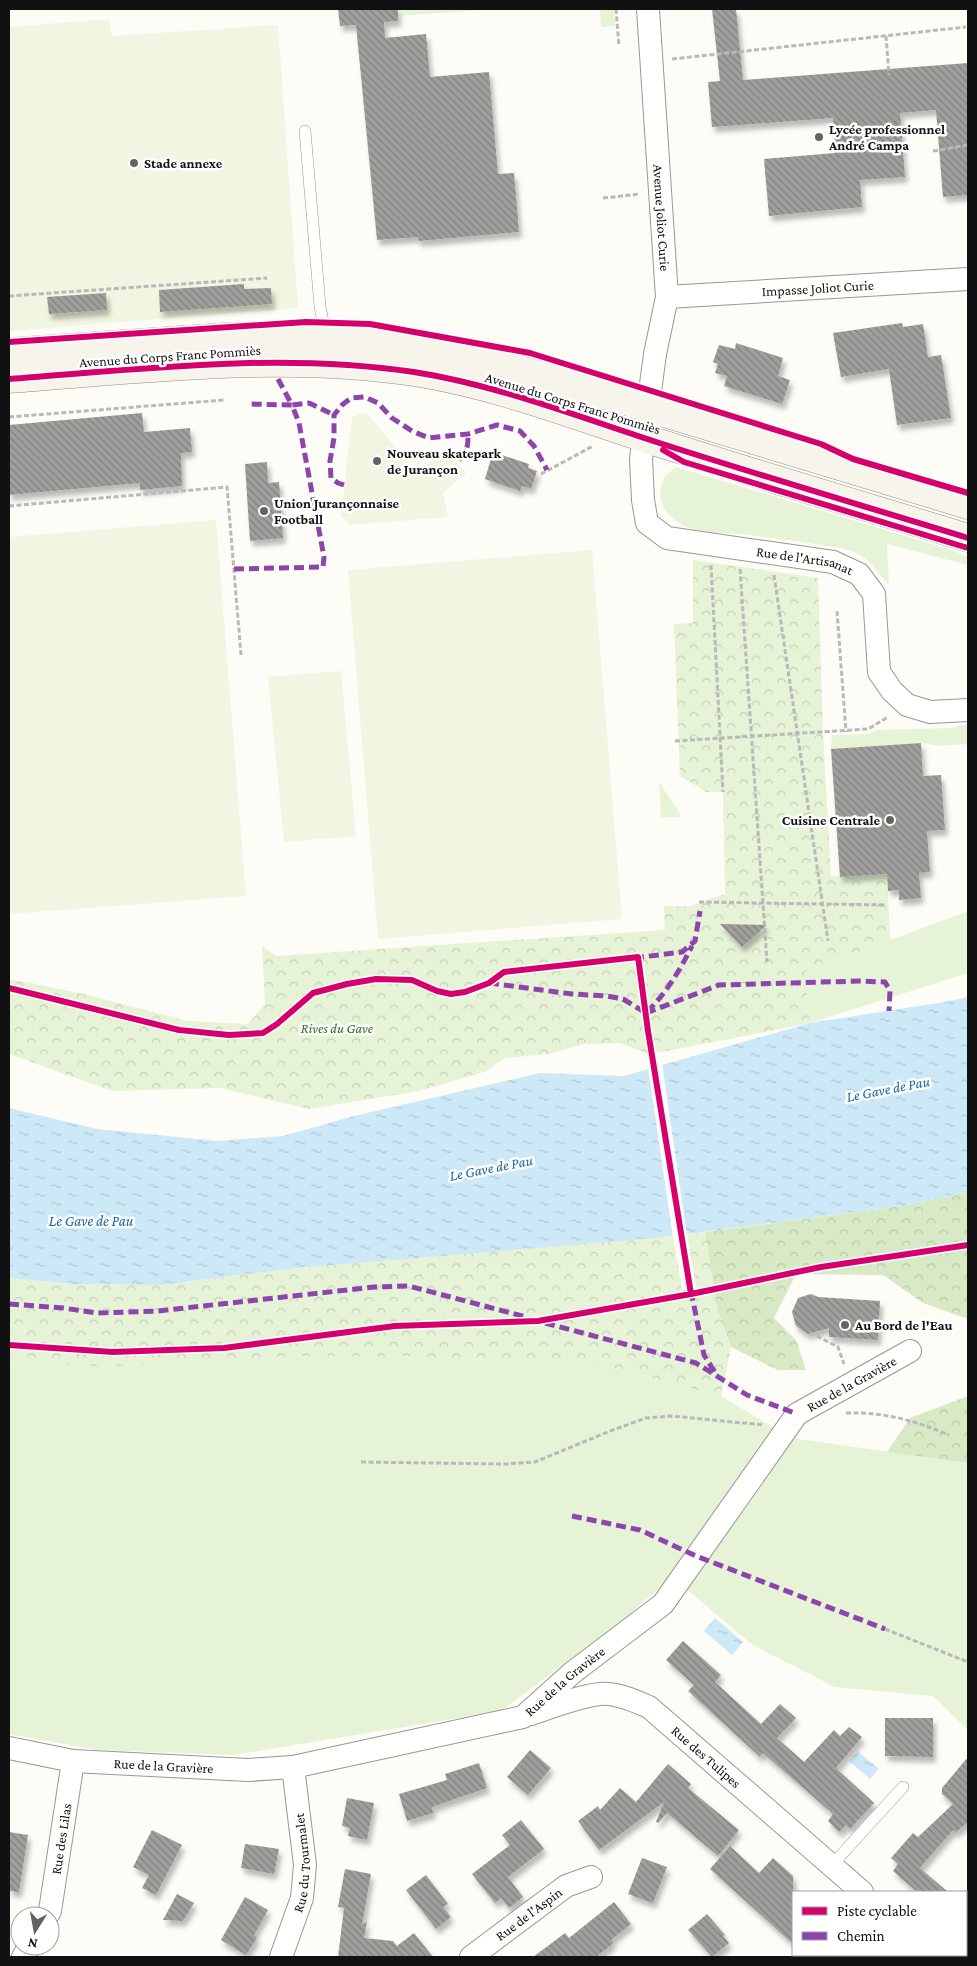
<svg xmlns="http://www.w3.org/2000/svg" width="977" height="1966" font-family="'Crimson Pro',serif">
	<defs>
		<pattern id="forest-crowns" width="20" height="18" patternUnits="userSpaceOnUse" patternTransform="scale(1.25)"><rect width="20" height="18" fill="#d8eac5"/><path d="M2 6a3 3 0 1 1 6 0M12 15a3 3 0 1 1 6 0" fill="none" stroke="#b8c8a8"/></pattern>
		<pattern id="park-crowns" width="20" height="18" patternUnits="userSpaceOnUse" patternTransform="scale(1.25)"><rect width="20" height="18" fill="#e7f3d7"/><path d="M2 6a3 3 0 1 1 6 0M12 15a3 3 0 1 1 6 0" fill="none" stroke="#c5cfb8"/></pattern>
		<pattern id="water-ripples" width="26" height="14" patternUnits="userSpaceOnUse" patternTransform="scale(1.25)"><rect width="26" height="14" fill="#cde8f7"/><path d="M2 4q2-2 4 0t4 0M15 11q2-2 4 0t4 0" fill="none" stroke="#afc6d3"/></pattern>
		<pattern id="building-back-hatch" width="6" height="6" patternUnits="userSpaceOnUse" patternTransform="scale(1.25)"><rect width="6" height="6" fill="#a19f9c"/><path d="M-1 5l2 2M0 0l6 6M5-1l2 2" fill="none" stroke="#82807e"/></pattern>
		<filter id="shadow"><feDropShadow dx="3" dy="5.5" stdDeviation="2.5" flood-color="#0004"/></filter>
	</defs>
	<rect width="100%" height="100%" fill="#fdfcf7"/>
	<path fill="#e7f3d7" d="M382 9H497L383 17Z
		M600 9H614L615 26 601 27Z
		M676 467 952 550 968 557V565L887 544 889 586C879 574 870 558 854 552 837 546 819 545 802 542 782 540 761 536 741 534 723 533 702 533 685 526 665 517 653 498 665 477 668 473 672 470 676 467Z
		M961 725H968V744L940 746 921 743 831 749 832 735 869 734 875 730 953 728Z
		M659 782 681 815 679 817H661Z
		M968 911V973L810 1023 661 1052 646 961 805 972Z
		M301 1356H396L600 1365 721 1396 791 1438 968 1463V1730L933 1696 835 1687 754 1646 672 1577 624 1619 501 1711 234 1755 98 1750 9 1734V1362L106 1367Z"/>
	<path fill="url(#forest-crowns)" d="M968 1192V1319L923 1303 883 1275 796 1274 774 1318 796 1340 806 1370H778L731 1347 717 1309 705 1232 902 1206Z
		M968 1396V1463L887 1452 910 1418Z"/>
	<path fill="url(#park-crowns)" d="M693 560 818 578 823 733 831 876 887 874 890 940 805 972 810 1023 661 1052 646 1053 620 1043 584 1044 549 1054 505 1058 487 1071 419 1091 309 1109 220 1088 112 1091 9 1054V979L89 995 187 1021 248 1024 265 1004 262 946 276 956 665 930 664 906H691L725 894 723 792H706L680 776 674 624 693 623Z
		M705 1232 717 1309 731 1347 721 1396 600 1365 396 1356H301L106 1367 9 1362V1278L74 1284 160 1285 297 1268 673 1236 682 1290 696 1287 687 1234Z"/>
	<path fill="#f0f6e1" d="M109 19 112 36 278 25 298 308 9 331V27Z
		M366 412 417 473 446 448 466 473 443 493 448 517 350 525 341 516 352 417Z
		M216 520 246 896 9 914V537Z
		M592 550 622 919 378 939 348 570Z
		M341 671 356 836 284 842 268 677Z"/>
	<path fill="url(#water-ripples)" d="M968 997V1192L902 1206 655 1238 297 1268 160 1285 74 1284 9 1278V1108L97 1129 218 1141 283 1136 354 1116 540 1073 624 1076 810 1023 944 1002Z
		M715 1618 743 1642 732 1655 704 1631Z
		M858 1751 879 1769 870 1779 849 1761Z"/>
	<path fill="#fdfcf7" d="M662 1063 687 1236 673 1238 648 1067Z"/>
	<path fill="url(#building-back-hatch)" filter="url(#shadow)" d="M338 9H398V21L384 22 385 38 426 34 430 77 489 72 498 174 514 173 519 232 419 241 418 237 377 240 356 25 340 26Z
		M712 9H736L743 80 968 63V195L943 197 936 110 900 113 905 177 860 180 862 207 769 216 764 159 835 153 833 118 712 127 708 82 720 81Z
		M244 284V289L271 288 272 304 160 312 159 290Z
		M106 293 107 310 49 314 47 297Z
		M902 323 903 327 923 324 928 357 941 355 951 418 897 425 889 369 841 377 833 333Z
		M736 343 783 358 778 376 790 380 782 404 724 386 727 376 715 373 718 364 713 362 719 345 735 349Z
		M142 413 144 432 190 428 192 452 181 453 182 486 140 490V483L9 495V425Z
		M493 452 529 464 528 468 537 471 531 489 522 486 520 491 485 479Z
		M267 462 268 483 279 482 283 538 250 541 245 464Z
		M921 743 923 776 941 775 945 830 927 831 930 872 919 873 921 898 899 900V890L888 891 887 874 840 877 831 749Z
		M720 924 767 925 742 947Z
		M811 1294 818 1297 880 1301 878 1340 829 1337V1328L808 1334 796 1326 792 1312 798 1298Z
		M683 1641 721 1675 715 1682 761 1724 780 1704 796 1718 777 1738 804 1762 834 1730 840 1736 849 1727 862 1737 836 1768 874 1803 850 1829 846 1825 839 1832 828 1821 833 1814 763 1753 760 1757 688 1691 694 1685 666 1660Z
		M885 1718H933V1757L885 1756Z
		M530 1750 551 1768 528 1795 507 1777Z
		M968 1757V1822L956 1832 953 1830 920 1868 948 1892H917L893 1871 898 1864 891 1858 913 1833 918 1837 953 1804 942 1794V1788Z
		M479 1763 487 1788 432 1807 433 1813 407 1821 399 1794 447 1780 445 1774Z
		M668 1764 691 1784 688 1788 739 1830 718 1856 667 1813 658 1823 656 1822 664 1802 599 1850 578 1821 598 1806 600 1810 620 1788 636 1802Z
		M347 1798 374 1803 367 1840 348 1836 350 1828 342 1826Z
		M521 1820 544 1849 508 1877 523 1897 509 1908 501 1898 495 1903 472 1874 510 1845 502 1835Z
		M152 1830 182 1845 156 1895 142 1888 149 1875 133 1867Z
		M9 1832 28 1835 19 1892 9 1891Z
		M245 1844 279 1849 274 1874 241 1868Z
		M730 1846 759 1873 773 1858 793 1876V1944L710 1869Z
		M642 1858 667 1867 653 1903 628 1894Z
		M345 1869 371 1874 362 1925 367 1921 364 1938 393 1941 397 1946 414 1933 433 1957H338L344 1908 338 1907Z
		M426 1875 448 1904 443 1907 451 1917 436 1929 406 1890Z
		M177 1894 194 1903 183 1921 163 1920Z
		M245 1897 268 1910 254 1935 257 1938 246 1955 221 1940Z
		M614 1902 631 1924 611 1940 614 1943 596 1957H533L565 1933 569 1938Z
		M707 1914 725 1935 723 1936 729 1943 712 1957 688 1930Z"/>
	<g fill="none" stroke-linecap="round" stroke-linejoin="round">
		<g stroke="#979795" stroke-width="12">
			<path id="lane" d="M305 131 320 306 326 337
				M832 1865 903 1787"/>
		</g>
		<g stroke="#979795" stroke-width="24">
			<g id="street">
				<path id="s1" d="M648 9 667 297 655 354 641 459 643 500 647 523 667 538 833 562 859 574 874 594 879 672 892 691 907 705 930 712 968 710"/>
				<path id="s2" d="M667 297 968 279"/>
				<path id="s3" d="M531 1714C549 1708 590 1692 608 1694 622 1695 635 1701 649 1707L862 1892"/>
				<path id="s4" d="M9 1748 73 1761 248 1770 293 1767 523 1717 572 1673 663 1604 797 1414 910 1351"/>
				<path id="s5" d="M47 1916 50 1911 73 1761"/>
				<path d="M931 1955 934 1957"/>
				<path d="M23 1957 29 1946"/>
				<path id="s6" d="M281 1957 302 1898 305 1865 293 1767"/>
				<path id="s7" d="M471 1957 566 1886 591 1877"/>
			</g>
		</g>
		<g stroke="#8e8d8b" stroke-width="29">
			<path id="secondary" d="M9 352 226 337H326L401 343 447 351 536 374 968 505
				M9 379C143 369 279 352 414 372 503 386 589 421 675 448 772 479 870 508 968 538"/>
		</g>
		<path stroke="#b9b9b8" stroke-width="3" stroke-dasharray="5 2.5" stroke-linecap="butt" d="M616 9 619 46
			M886 36 889 75
			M672 59 966 27
			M933 151 968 145
			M603 198 640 194
			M9 296 267 278
			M9 417 224 400
			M541 474 593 446
			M9 506 227 487 241 655
			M711 565 723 792
			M740 569 767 962
			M774 575 828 941
			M837 611 846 732
			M675 741 868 729 888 717
			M699 902 886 905
			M817 1336 838 1347 844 1364
			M846 1413C885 1412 913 1420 949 1435
			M361 1462 505 1464 535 1462 610 1431 646 1418 671 1416 764 1425
			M885 1629 968 1662"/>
		<use href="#lane" stroke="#fffffe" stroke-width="11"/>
		<use href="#street" stroke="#fffffe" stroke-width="22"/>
		<use href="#secondary" stroke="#f6f4eb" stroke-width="28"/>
		<path stroke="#8e44ad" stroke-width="5" stroke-dasharray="10 5" stroke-linecap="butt" d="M278 379 292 405 309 403 334 415
			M459 460C468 452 468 445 468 434
			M344 485 338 483 331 478 330 461 334 438V415L342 405 351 398 365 397 378 403 392 418 412 431 429 438 468 434 497 425 520 431 534 446 547 470
			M234 569 323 567 324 557 299 423 292 405 247 404
			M634 958 682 952 695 941 700 911
			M489 983 572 994 607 996 623 999 646 1013
			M647 1012C667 992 680 970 692 946
			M646 1013 719 985 860 981 885 982 890 991 889 1011
			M691 1291 704 1355 716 1374
			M9 1304 63 1308 97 1313 158 1311 374 1287 409 1286 526 1317
			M545 1323 696 1363 747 1395 797 1414
			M572 1516 640 1530 696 1556 885 1629"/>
		<g stroke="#fff" stroke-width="9">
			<path id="cycleway" d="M9 342 306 322 370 324 530 353 821 444 853 459 968 493
				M9 379C143 369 279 352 414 372 503 386 589 421 675 448 772 479 870 508 968 538
				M663 450 684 462 968 548
				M9 988 179 1030 229 1035 263 1033 277 1024 313 993 347 984 376 979 412 980 437 991 451 994 465 992 489 983 504 972 638 957 648 1031 691 1294
				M9 1345 113 1352 224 1348 395 1326 538 1321 691 1294 821 1267 968 1245"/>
		</g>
		<use href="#cycleway" stroke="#d6006c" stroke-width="6"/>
	</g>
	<g fill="#646362" stroke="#fff" stroke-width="2">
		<circle cx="819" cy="137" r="5"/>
		<circle cx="134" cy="163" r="5"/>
		<circle cx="377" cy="461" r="5"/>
		<circle cx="264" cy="511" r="5"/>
		<circle cx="890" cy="820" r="5"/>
		<circle cx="845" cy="1325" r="5"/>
	</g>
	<g text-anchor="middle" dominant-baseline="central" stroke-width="5" stroke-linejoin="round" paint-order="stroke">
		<g font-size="14" font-weight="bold" fill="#111" stroke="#fff" text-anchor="start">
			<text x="829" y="129">Lycée professionnel<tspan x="829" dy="16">André Campa</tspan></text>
			<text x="144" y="163">Stade annexe</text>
			<text x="387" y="453">Nouveau skatepark<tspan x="387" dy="16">de Jurançon</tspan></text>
			<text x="274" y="503">Union Jurançonnaise<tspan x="274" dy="16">Football</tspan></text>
			<text x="880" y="820" text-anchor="end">Cuisine Centrale</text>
			<text x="855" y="1325">Au Bord de l'Eau</text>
		</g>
		<g font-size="14" fill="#111" stroke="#fff">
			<text stroke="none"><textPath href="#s1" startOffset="209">Avenue Joliot Curie</textPath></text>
			<text stroke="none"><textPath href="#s2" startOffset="151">Impasse Joliot Curie</textPath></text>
			<text transform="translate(170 356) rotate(-4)">Avenue du Corps Franc Pommiès</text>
			<text transform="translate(573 403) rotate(17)">Avenue du Corps Franc Pommiès</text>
			<text stroke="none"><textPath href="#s1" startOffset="682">Rue de l'Artisanat</textPath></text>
			<text stroke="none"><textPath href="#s4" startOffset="996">Rue de la Gravière</textPath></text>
			<text stroke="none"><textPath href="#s4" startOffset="576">Rue de la Gravière</textPath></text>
			<text stroke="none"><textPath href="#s3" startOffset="199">Rue des Tulipes</textPath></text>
			<text stroke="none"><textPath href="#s4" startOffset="156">Rue de la Gravière</textPath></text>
			<text stroke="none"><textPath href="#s5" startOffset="79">Rue des Lilas</textPath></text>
			<text stroke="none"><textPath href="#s6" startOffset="98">Rue du Tourmalet</textPath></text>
			<text stroke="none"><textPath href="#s7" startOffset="72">Rue de l'Aspin</textPath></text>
		</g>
		<g font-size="14" font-style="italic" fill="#2f6b1f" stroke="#fff">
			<text x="337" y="1028">Rives du Gave</text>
		</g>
		<g font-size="15" font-style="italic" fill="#1768a6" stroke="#fff">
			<text transform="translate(888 1089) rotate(-11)">Le Gave de Pau</text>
			<text transform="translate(491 1168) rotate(-11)">Le Gave de Pau</text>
			<text x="91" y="1221">Le Gave de Pau</text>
		</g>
	</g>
	<rect width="977" height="1966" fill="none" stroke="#111111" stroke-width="20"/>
	<rect x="792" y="1891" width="175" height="65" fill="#ffffff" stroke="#a0a0a0"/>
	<rect x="802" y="1907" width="25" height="8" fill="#d6006c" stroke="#a0a0a0"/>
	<text x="837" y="1916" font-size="15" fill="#111111">Piste cyclable</text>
	<rect x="802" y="1932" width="25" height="8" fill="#8e44ad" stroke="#a0a0a0"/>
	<text x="837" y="1941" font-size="15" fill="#111111">Chemin</text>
	<g transform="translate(35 1931) rotate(191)"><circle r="24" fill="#ffffff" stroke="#a0a0a0"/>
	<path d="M0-4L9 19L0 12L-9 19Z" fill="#646362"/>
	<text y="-8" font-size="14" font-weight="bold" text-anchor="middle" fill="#111111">N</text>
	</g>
</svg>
